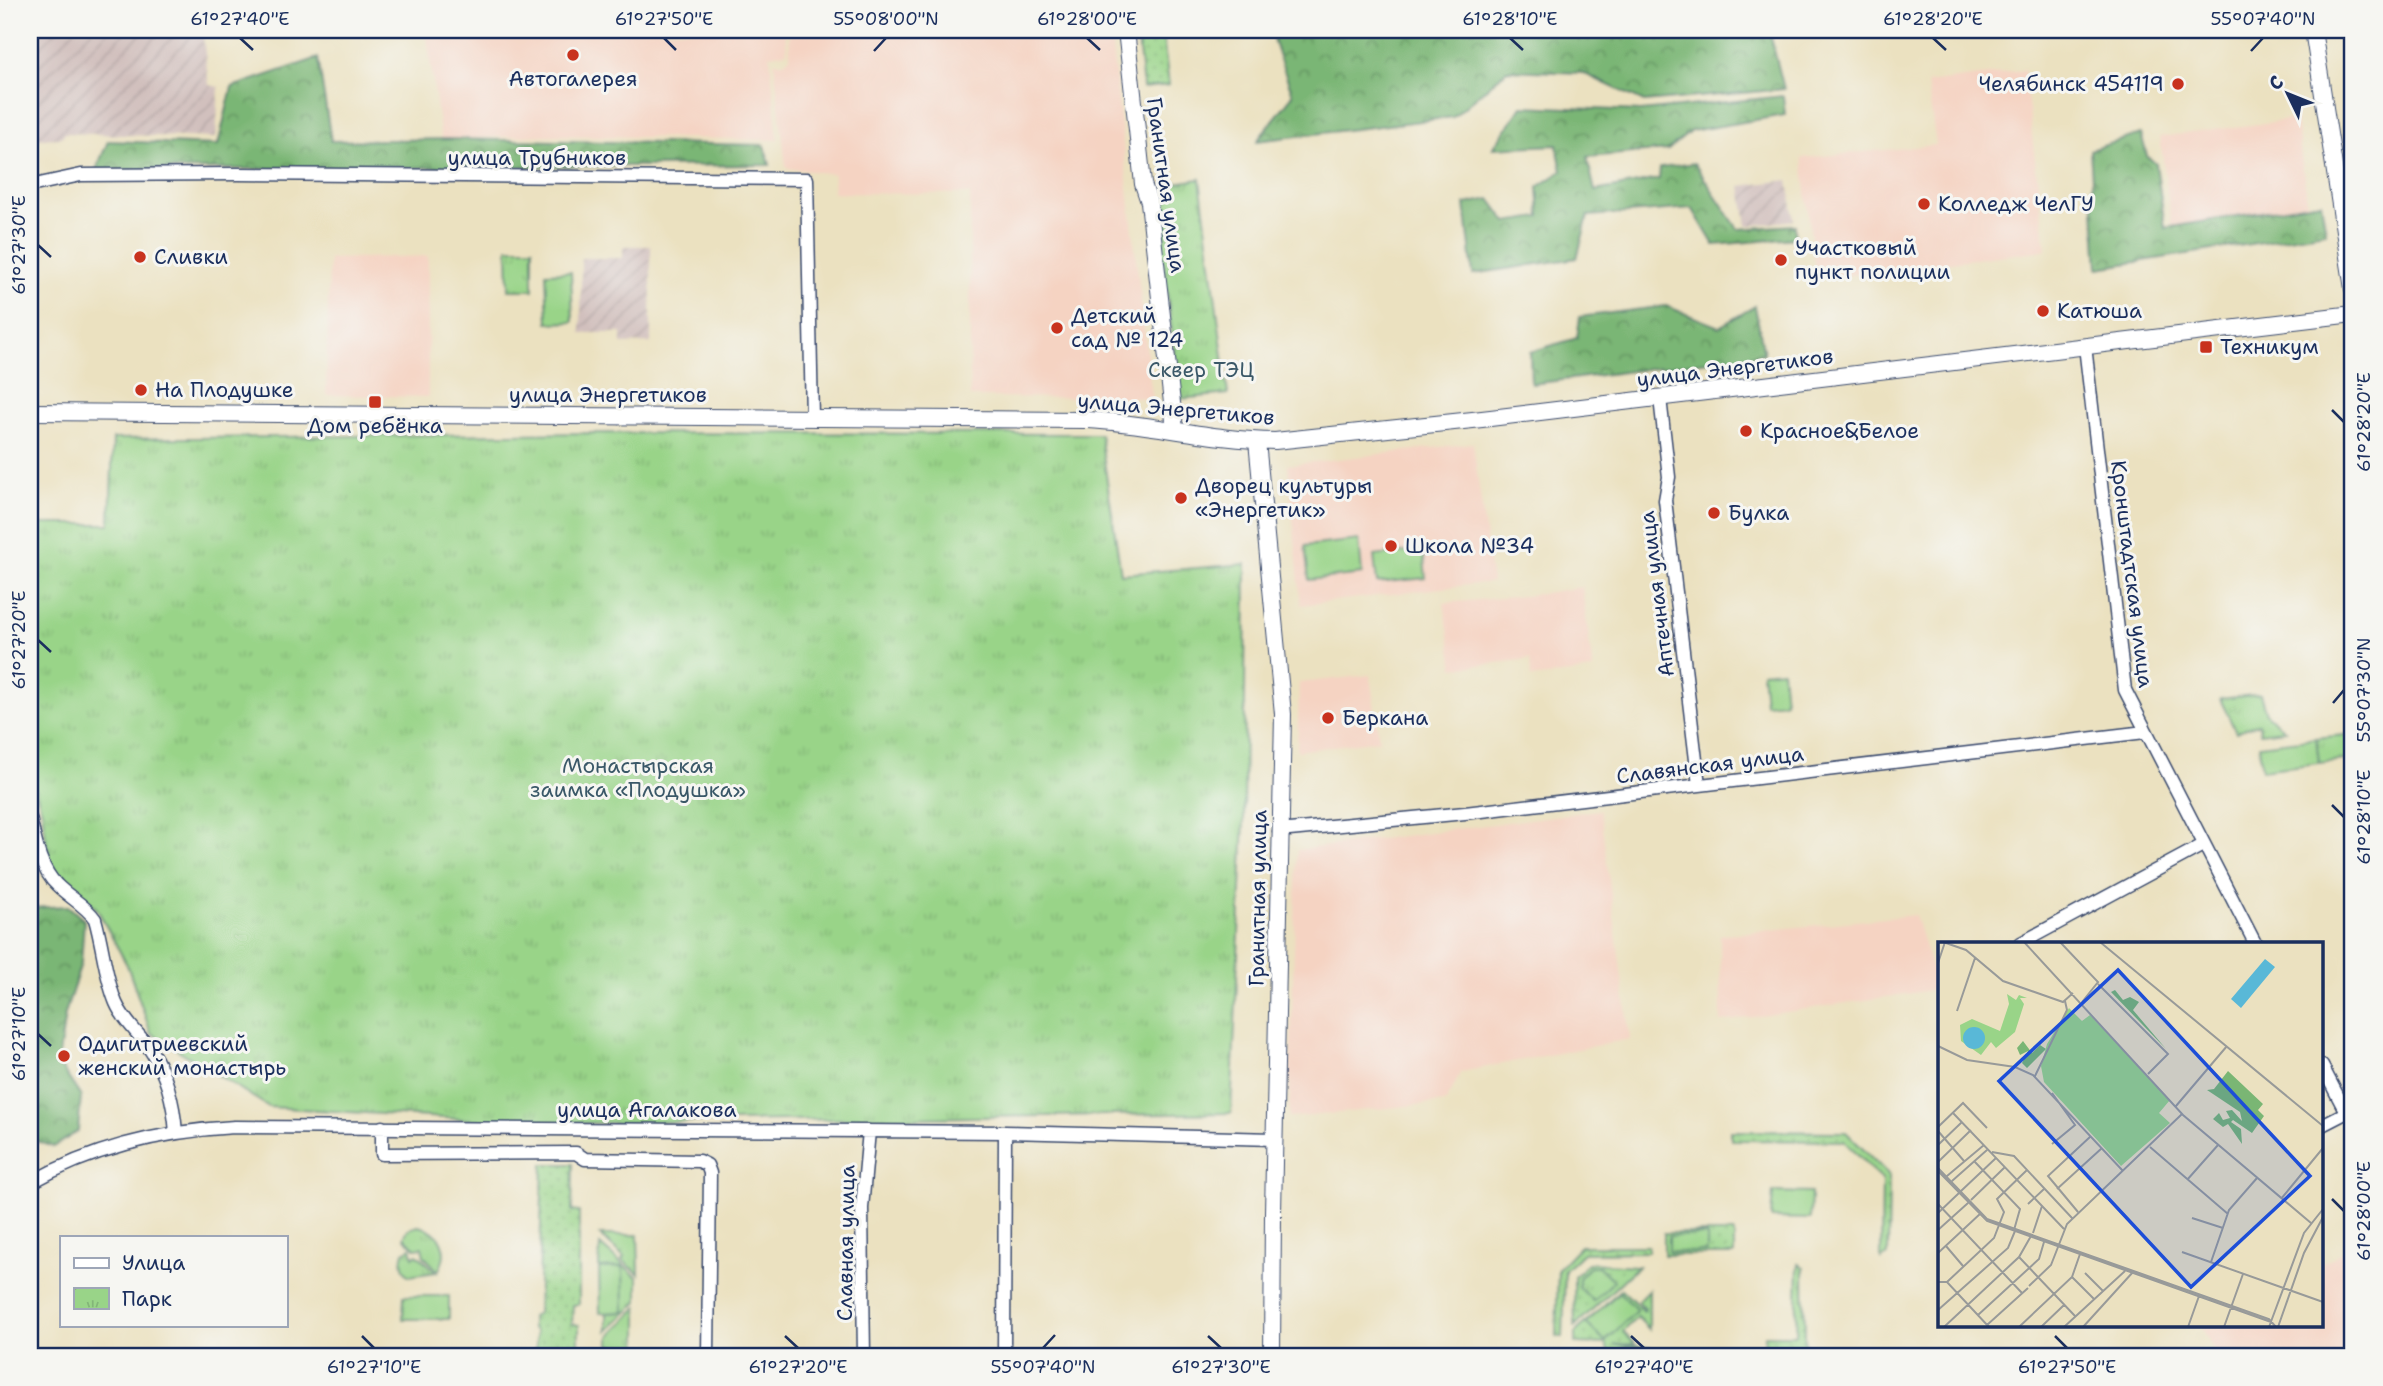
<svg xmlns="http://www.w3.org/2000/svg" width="2383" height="1386" font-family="'Shantell Sans',sans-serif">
	<defs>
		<pattern id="industrial-furrows" width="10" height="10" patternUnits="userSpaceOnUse" patternTransform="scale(1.75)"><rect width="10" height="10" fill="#d1c0bd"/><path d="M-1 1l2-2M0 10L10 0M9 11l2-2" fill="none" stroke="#b3a5a5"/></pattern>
		<pattern id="grass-dots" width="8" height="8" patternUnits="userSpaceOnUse" patternTransform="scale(1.75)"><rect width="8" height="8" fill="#99d488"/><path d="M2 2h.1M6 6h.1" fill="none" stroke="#83b678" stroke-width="1.8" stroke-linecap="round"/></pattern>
		<pattern id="forest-crowns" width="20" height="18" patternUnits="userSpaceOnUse" patternTransform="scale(1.75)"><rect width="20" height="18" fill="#7ab674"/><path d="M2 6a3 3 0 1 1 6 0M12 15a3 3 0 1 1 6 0" fill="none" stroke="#639462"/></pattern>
		<pattern id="park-tufts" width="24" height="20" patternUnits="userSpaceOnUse" patternTransform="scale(1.75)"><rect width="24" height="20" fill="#99d488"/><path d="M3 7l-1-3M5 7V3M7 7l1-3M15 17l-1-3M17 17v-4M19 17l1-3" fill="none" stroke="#83b678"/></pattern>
	</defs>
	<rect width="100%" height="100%" fill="#f6f6f2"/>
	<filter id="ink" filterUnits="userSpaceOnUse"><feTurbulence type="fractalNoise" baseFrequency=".0143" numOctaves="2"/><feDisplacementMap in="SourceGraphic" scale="14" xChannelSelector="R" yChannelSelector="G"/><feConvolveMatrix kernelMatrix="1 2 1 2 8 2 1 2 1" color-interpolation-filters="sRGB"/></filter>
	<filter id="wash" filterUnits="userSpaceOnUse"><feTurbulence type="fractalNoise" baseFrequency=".00686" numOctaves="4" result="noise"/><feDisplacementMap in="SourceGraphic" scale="28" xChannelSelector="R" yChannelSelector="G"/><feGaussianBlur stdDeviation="1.57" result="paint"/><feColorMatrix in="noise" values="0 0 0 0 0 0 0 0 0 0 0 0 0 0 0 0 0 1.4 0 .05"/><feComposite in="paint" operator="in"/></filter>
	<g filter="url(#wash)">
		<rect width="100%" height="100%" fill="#ebe1c0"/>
		<path fill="#f5d3c2" d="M426 30H785L787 52 770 55 778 140 547 135 441 139Z
			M789 30H1110L1152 398 970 397V194L833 193 834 174 786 168 774 62H784L790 57Z
			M2024 70 2046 250 1816 279 1802 158 1936 145 1927 83Z
			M2296 119 2308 207 2172 226 2160 137Z
			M428 256V397L326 395 329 259Z
			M1473 443 1492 582 1301 605 1288 465Z
			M1582 587 1593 670 1531 678 1530 659 1454 668 1444 603 1525 596Z
			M1370 675 1379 740 1297 751 1299 683Z
			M1600 810 1630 1039 1461 1072 1446 1102 1289 1118 1297 850Z
			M1915 915 1938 989 1721 1022 1720 935Z
			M2353 1247V1356H2216L2201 1325H2322V1263Z"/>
		<path fill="url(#industrial-furrows)" d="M30 30H202L209 85 219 87 216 138 65 133 60 138 36 139 37 132H30Z
			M1788 180 1794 220 1747 226 1741 186Z
			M623 246H651V343L622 344V333H581V258H623Z"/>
		<path fill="url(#grass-dots)" stroke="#5a8273" stroke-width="2" d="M1137 30H1162L1169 85 1143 88Z
			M1731 1131 1846 1132 1889 1175 1888 1255 1881 1259 1882 1180 1844 1141 1731 1140Z
			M543 1164H573L572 1211 579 1212V1304L573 1305 572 1324 579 1325V1355L536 1356V1332L532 1327V1317L538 1313Z
			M1664 1233H1734V1255H1664Z
			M1580 1246H1648V1252L1583 1253 1565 1270 1563 1337H1556L1558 1269Z
			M1588 1263 1638 1266 1575 1326 1574 1277Z
			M1798 1264 1804 1267 1805 1349 1764 1356 1765 1335H1796Z
			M1621 1289 1644 1311 1645 1309 1638 1301 1649 1290V1329L1637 1317 1623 1332 1635 1344 1614 1345 1651 1347 1662 1356H1611L1605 1344 1575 1343V1333Z"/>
		<path fill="url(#forest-crowns)" stroke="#4a7269" stroke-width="2" d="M1272 30H1769L1784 89 1644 102 1583 73 1507 70 1453 117 1257 141 1293 95 1274 43Z
			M318 58 331 141 448 139 764 145 770 165 96 170 108 141 218 145 232 87Z
			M1783 96 1785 115 1691 131 1668 150 1587 157 1595 191 1659 179 1660 168 1694 163 1738 229 1795 225V238L1714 245 1692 208 1588 216 1577 258 1473 274 1465 204 1490 199 1507 222 1540 217 1538 187 1562 171 1557 145 1493 148 1522 106 1641 111Z
			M2141 134 2147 156 2156 164 2165 228 2321 202 2326 232 2098 268 2090 150Z
			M1666 306 1719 327 1755 306 1764 354 1531 384 1530 352 1577 338 1580 317Z
			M68 906 84 920 81 963 65 1014 58 1062 81 1097 78 1131 54 1147 30 1139V908Z"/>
		<path fill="url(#park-tufts)" stroke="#5a8273" stroke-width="2" d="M1200 179 1228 394 1180 399 1156 204 1170 184Z
			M508 248H533V290H509Z
			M590 433 1100 434 1121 574 1246 564 1244 821 1231 1113 541 1124 269 1107 151 1033 127 965 97 909 50 867 42 811 30 773V524H110L113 439Z
			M2260 694 2266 714 2285 730 2260 733 2259 723 2236 732 2220 699Z
			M2353 734V759L2319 763 2316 738Z
			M418 1226C441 1230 451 1251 438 1271L424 1256 422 1247 415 1248 404 1237 408 1229Z
			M600 1235H638L639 1274 622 1260 624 1257Z
			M1707 1235V1252H1669V1236Z
			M600 1245 638 1278V1302L607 1331V1313L623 1312V1268H599Z
			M411 1248 413 1257 417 1254 436 1272 409 1276C402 1269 401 1261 404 1252Z
			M1590 1267H1599L1614 1281 1593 1301 1579 1287V1278Z
			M638 1307V1346L610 1345V1336Z"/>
		<path fill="#99d488" stroke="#5a8273" stroke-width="2" d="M571 272 573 322 548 323 546 273Z
			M1359 540 1362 574 1309 580 1305 546Z
			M1423 550 1426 578 1377 583 1374 556Z
			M1782 670 1785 702 1765 704 1762 672Z
			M2316 738 2319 763 2262 770 2259 745Z
			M1773 1192 1811 1193 1810 1219 1771 1218Z
			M623 1267 624 1312 600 1313 599 1268Z
			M1619 1292 1637 1310 1605 1342 1586 1323Z
			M404 1296H449V1319H403Z"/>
	</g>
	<g filter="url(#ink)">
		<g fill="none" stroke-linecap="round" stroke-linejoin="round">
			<g stroke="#3a4a6d" stroke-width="15">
				<path id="street" d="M30 186 81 175 238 174 807 179 812 418
					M2085 346 2125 690 2255 943
					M1660 398 1669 477 1665 500 1699 785
					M30 818C35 840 40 869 57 885 70 898 85 905 95 919 103 946 105 977 116 1003 124 1022 140 1034 151 1051 167 1075 174 1105 176 1133
					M1279 831 1465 813 2145 732
					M2021 943 2203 845
					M2322 1066 2346 1112
					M2322 1125 2353 1109
					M382 1127V1154L576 1153 585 1159 699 1161 707 1165 710 1173 708 1356
					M30 1183C92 1148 163 1131 234 1127L1005 1132 1274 1139
					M864 1356 862 1208 869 1131
					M1004 1356 1005 1132"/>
			</g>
			<g stroke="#3a4a6d" stroke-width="18">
				<path id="secondary" d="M1126 30 1143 184 1149 202 1175 429
					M2313 30 2353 289
					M30 412 1088 420C1150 423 1212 440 1275 441L1482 419 2353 314
					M1257 441 1283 714 1273 1213 1272 1356"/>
			</g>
			<use href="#street" stroke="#fff" stroke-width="12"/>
			<use href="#secondary" stroke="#fff" stroke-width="16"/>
		</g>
	</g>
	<path fill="none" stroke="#1b2f5e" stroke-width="2.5" d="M240 38 253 50M664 38 676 50M1087 38 1100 50M1510 38 1523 50M1933 38 1946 50M874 51 886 38M2251 51 2263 38M38 245 51 257M2332 410 2344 422M38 640 51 652M2333 703 2344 690M2332 805 2344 817M38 1034 51 1046M2332 1199 2344 1211M362 1336 374 1348M785 1336 798 1348M1208 1336 1221 1348M1631 1336 1644 1348M2055 1336 2067 1348M1043 1348 1055 1335"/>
	<g fill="#c8321e" stroke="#f6f6f2" stroke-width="2.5">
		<circle cx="573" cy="55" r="7"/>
		<circle cx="2178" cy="84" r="7"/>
		<circle cx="1924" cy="204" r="7"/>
		<circle cx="140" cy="257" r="7"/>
		<circle cx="1781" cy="260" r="7"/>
		<circle cx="2043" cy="311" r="7"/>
		<circle cx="1057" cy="328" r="7"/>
		<rect x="2199" y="340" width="14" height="14" rx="3.5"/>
		<circle cx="141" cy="390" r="7"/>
		<rect x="368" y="395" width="14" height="14" rx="3.5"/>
		<circle cx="1746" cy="431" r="7"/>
		<circle cx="1181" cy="498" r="7"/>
		<circle cx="1714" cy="513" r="7"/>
		<circle cx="1391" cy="546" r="7"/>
		<circle cx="1328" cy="718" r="7"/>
		<circle cx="64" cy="1056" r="7"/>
	</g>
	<g text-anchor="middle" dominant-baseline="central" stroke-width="6" stroke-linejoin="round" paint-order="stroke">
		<g font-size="21" fill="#1b2f5e" stroke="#f6f6f2" text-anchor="start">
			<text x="573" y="79" text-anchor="middle">Автогалерея</text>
			<text x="2164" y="84" text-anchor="end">Челябинск 454119</text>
			<text x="1938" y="204">Колледж ЧелГУ</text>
			<text x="1795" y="248">Участковый<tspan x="1795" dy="24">пункт полиции</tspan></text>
			<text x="154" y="257">Сливки</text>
			<text x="2057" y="311">Катюша</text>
			<text x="1071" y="316">Детский<tspan x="1071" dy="24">сад № 124</tspan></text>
			<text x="2220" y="347">Техникум</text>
			<text x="155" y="390">На Плодушке</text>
			<text x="375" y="426" text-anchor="middle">Дом ребёнка</text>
			<text x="1760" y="431">Красное&amp;Белое</text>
			<text x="1195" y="486">Дворец культуры<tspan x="1195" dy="24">«Энергетик»</tspan></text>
			<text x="1728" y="513">Булка</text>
			<text x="1405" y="546">Школа №34</text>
			<text x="1342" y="718">Беркана</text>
			<text x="78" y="1044">Одигитриевский<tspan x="78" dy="24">женский монастырь</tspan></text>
		</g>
		<g font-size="21" fill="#1b2f5e" stroke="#f6f6f2">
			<text x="537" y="158">улица Трубников</text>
			<text transform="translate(1166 185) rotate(82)">Гранитная улица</text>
			<text transform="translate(1735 368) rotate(-7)">улица Энергетиков</text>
			<text x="608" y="395">улица Энергетиков</text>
			<text transform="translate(1176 409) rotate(5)">улица Энергетиков</text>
			<text transform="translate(2132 574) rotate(83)">Кронштадтская улица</text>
			<text transform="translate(1657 594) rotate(-97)">Аптечная улица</text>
			<text transform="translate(1710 765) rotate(-7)">Славянская улица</text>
			<text transform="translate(1258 898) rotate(-89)">Гранитная улица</text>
			<text x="647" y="1110">улица Агалакова</text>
			<text transform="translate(846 1243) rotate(-89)">Славная улица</text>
		</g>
		<g font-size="21" fill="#3a5868" stroke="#f6f6f2">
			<text x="1201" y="370">Сквер ТЭЦ</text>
			<text x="638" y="766">Монастырская<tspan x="638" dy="24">заимка «Плодушка»</tspan></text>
		</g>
	</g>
	<g transform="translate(1938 942)">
		<rect width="385" height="385" fill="#ebe1c0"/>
		<path d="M177 48 185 58 192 55 201 60 195 68 228 107 173 50ZM85 99 94 111 102 103 108 107 89 126 84 121 90 109 82 113 79 106ZM290 129 325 162 320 168 326 174 314 191 295 178 293 180 303 187 304 202 290 182 285 185 275 177 281 171 285 178 292 176 288 169 294 168 304 179 302 170 269 148 276 147Z" fill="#7ab674"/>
		<path d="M69 52 78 58 81 53 89 56H82L86 62 77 90 58 106 53 100 43 113 23 99 22 83 34 77 62 89 71 62ZM131 66 144 79 152 73 232 158 221 171 232 181 183 224 106 140 103 124 109 102Z" fill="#99d488"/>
		<path d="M327 17 337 25 303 66 293 57ZM25 96a11 11 0 1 1 22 0a11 11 0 1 1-22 0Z" fill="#59b8d7"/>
		<path fill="none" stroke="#989a99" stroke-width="2" d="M5 0 28 8 65 39 125 60 135 51M86 0 245 173 373 281M122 0 160 40 144 60M162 0 385 184M0 21 7 0M160 42 230 112 210 132M19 69 37 16M0 104 29 118 77 125 95 133 185 229M97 134 129 68 127 59M114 151 137 183 114 202M238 164 289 104M15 171 126 287M0 185 25 161 49 186M0 189 26 219M0 203 24 180M212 205 290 272M54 210 76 214 134 276M36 219 82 267 76 288M0 220 33 188M0 226 49 277 331 377 338 385M0 229 49 279 333 380M9 234 46 203M249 238 280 203M14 239 49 208M119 247 164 206M23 249 58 216M343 257 385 206M33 258 67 225M0 262 84 351M90 262 106 247M140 270 110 234 153 194M0 271 21 251M254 276 285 286M0 288 30 261M95 291 104 264M8 304 25 324M244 310 385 360M0 311 43 271M81 315 137 374M273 320 291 268 319 236M147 331 165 349M134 335 156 357M0 340H9L51 385M9 340 56 296 66 270 59 257 89 228M91 344 113 323 129 282 244 172M0 368 70 306 77 289M40 373 101 317 106 300M49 383 90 346M6 385 81 315 93 294M81 385 134 335 142 312M103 385 126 363M126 385 187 329M145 385 195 330M250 385 261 354M286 385 305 332M331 385 366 291 385 267M340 385 366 311 385 275"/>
		<path fill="#1d4ed8" fill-opacity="0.15" stroke="#1d4ed8" stroke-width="3.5" d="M180 28 372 234 253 345 61 139Z"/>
		<rect width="385" height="385" fill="none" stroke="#1b2f5e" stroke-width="3.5"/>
	</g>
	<rect width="2383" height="1386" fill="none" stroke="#f6f6f2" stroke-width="77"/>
	<rect x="60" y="1236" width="228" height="91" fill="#f6f6f2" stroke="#9ea6b7" stroke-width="2"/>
	<rect x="74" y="1258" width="35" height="10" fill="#ffffff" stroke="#9ea6b7" stroke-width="2"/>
	<text x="122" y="1270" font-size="21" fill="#1b2f5e">Улица</text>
	<rect x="74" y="1288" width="35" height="21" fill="url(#park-tufts)" stroke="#9ea6b7" stroke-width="2"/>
	<text x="122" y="1306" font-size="21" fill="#1b2f5e">Парк</text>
	<g transform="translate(2288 94) rotate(313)" stroke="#f6f6f2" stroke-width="5" paint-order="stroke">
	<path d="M0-5L12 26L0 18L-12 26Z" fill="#1b2f5e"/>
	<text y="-10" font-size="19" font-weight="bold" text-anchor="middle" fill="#1b2f5e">С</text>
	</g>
	<rect x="38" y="38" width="2306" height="1310" fill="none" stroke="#1b2f5e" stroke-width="2.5"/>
	<g font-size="18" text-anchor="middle" fill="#1b2f5e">
		<text x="240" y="25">61°27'40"E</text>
		<text x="664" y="25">61°27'50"E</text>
		<text x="886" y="25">55°08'00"N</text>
		<text x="1087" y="25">61°28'00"E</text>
		<text x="1510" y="25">61°28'10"E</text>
		<text x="1933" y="25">61°28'20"E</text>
		<text x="2263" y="25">55°07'40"N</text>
		<text transform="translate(19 245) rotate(-90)" y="6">61°27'30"E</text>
		<text transform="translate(2364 422) rotate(-90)" y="6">61°28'20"E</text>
		<text transform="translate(19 640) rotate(-90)" y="6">61°27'20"E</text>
		<text transform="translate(2364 690) rotate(-90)" y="6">55°07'30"N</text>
		<text transform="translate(2364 817) rotate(-90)" y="6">61°28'10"E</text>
		<text transform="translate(19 1034) rotate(-90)" y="6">61°27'10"E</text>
		<text transform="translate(2364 1211) rotate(-90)" y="6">61°28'00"E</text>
		<text x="374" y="1373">61°27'10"E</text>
		<text x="798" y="1373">61°27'20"E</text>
		<text x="1043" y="1373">55°07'40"N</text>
		<text x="1221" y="1373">61°27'30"E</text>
		<text x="1644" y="1373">61°27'40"E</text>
		<text x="2067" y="1373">61°27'50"E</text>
	</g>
</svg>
